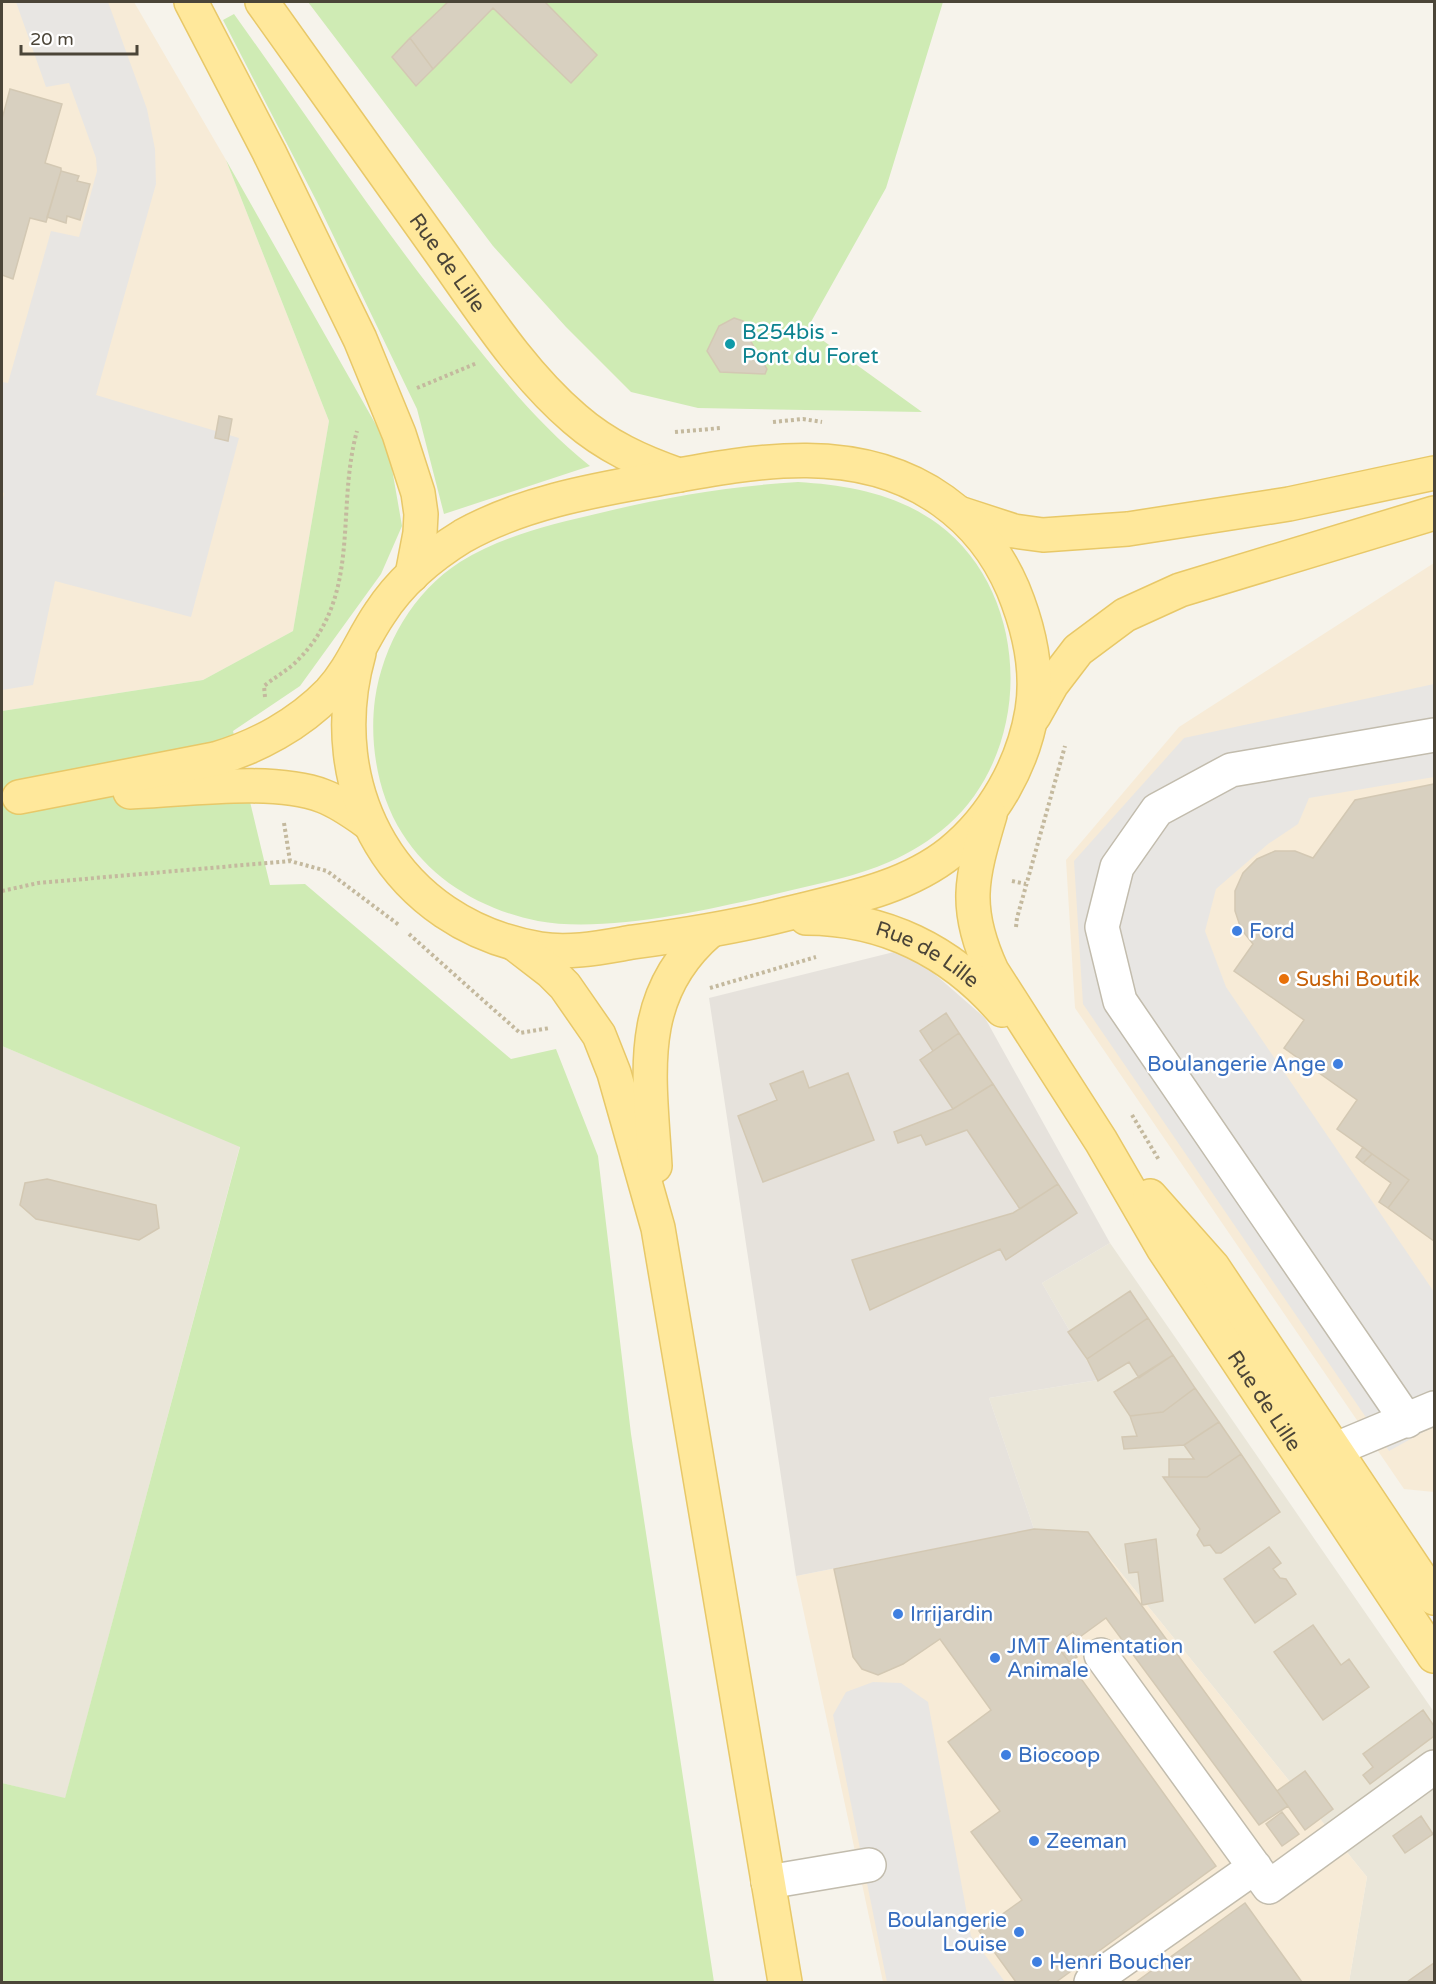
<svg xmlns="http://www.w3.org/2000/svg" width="1436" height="1984" font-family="'Varela Round',sans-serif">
	<rect width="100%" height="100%" fill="#f6f3eb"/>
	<path fill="#eae6d9" d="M2 1046 240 1146 65 1799 2 1783Z
		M1110 1243 1434 1712V1982H1349L1367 1877 1088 1532 1034 1529 989 1398 1098 1380 1042 1283Z"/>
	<path fill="#f7ebd7" d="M2 2H134L226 160 329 421 293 631 203 680 2 711Z
		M1434 563V1492L1404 1489 1075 1008 1066 860 1179 727Z
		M1034 1529 1088 1532 1367 1877 1349 1982H883L796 1576Z"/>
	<path fill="#e6e2dc" d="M906 949 985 1018 1110 1243 1042 1283 1098 1380 989 1398 1034 1529 796 1576 709 998Z"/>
	<path fill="#cfebb4" d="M308 2H943L886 188 807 329 922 412 698 408 631 392 566 327 493 246Z
		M234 14C308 117 378 224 458 323 498 374 539 425 590 466L444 514 417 409 317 202 223 20Z
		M226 160 388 446 402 526 381 574 300 686 233 731 270 885 305 884 511 1059 556 1049 598 1156 631 1434 714 1982H2V1783L65 1798 240 1147 2 1046V711L203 680 293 631 329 421Z
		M798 482C848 485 897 494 938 524 1032 594 1034 749 948 825 931 840 910 853 889 862 857 876 822 883 788 891 718 908 607 934 538 921 483 910 432 881 402 833 378 795 369 744 375 699 383 645 413 592 460 562 502 536 552 524 600 513 665 497 731 486 798 482Z"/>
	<path fill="#e8e6e3" d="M16 2H108L147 109 155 149 156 184 96 395 239 438 191 617 55 581 33 685 2 690V503L4 493 2 492V382L8 383 51 231 79 237 97 171 96 158 69 83 46 87Z
		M1434 684V777L1309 798 1298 824 1268 844 1216 889 1205 931 1226 987 1434 1292V1426L1389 1451 1083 1004 1074 861 1184 738Z
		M873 1682 901 1683 928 1702 971 1936 1005 1982H887L833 1715 846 1692Z"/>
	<path fill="#d8d0c0" stroke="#d3c8b3" stroke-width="1.5" d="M448 2H545L597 55 571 83 493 8 433 69 410 38Z
		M410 38 433 69 416 86 392 57Z
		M10 89 62 104 45 163 61 168V171L46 222 30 218 13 279 2 275V119Z
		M61 171 79 176 77 181 90 184 80 220 67 216 66 223 47 217Z
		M734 318 743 321 747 327V335L767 369 765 374 720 372 707 351 719 326Z
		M219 416 232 419 228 441 215 438Z
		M1434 784V1241L1388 1208 1409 1180 1337 1129 1357 1100 1284 1048 1304 1020 1234 971 1253 944 1241 929 1235 911V891L1243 873 1257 859 1275 851H1295L1313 858 1355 800Z
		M946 1013 959 1033 933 1051 920 1031Z
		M959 1033 993 1084 953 1109 920 1060Z
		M803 1071 809 1088 848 1073 874 1140 763 1182 738 1116 777 1100 770 1084Z
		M993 1084 1058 1184 1020 1209 967 1130 926 1145 921 1135 898 1143 894 1132 953 1109Z
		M1363 1147 1372 1154 1363 1163 1356 1157Z
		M1372 1154 1409 1180 1388 1208 1379 1202 1391 1183 1363 1163Z
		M47 1179 156 1205 159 1228 139 1240 36 1219 20 1205 25 1183Z
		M1058 1184 1077 1213 1006 1260 1000 1249 870 1310 852 1260 1013 1213Z
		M1130 1291 1148 1318 1087 1359 1068 1332Z
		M1148 1318 1173 1355 1139 1378 1129 1362 1098 1381 1087 1359Z
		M1173 1355 1195 1388 1163 1412 1130 1416 1114 1392Z
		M1195 1388 1219 1422 1184 1445 1124 1449 1122 1437 1137 1436 1130 1416 1163 1412Z
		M1219 1422 1241 1454 1207 1477H1169V1459H1194L1184 1445Z
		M1241 1454 1280 1512 1221 1553H1216L1210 1545 1204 1546 1197 1535 1200 1529 1163 1477H1207Z
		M1034 1529 1088 1532 1288 1806 1259 1825 1106 1618 1077 1639 1073 1632 1056 1644 1216 1866 1056 1982H1016L979 1931 1022 1900 971 1832 1000 1811 948 1742 991 1710 940 1639 903 1664 878 1675 862 1669 853 1657 834 1569Z
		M1156 1539 1163 1601 1142 1605 1138 1572 1129 1573 1125 1544Z
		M1269 1547 1281 1563 1273 1569 1280 1578 1286 1579 1296 1594 1255 1623 1224 1579Z
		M1313 1625 1341 1665 1349 1659 1369 1687 1323 1720 1274 1652Z
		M1068 1644 1077 1657 1069 1662 1060 1650Z
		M1423 1710 1434 1726V1736L1370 1784 1363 1775 1373 1767 1363 1754Z
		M1305 1771 1333 1809 1305 1830 1277 1791Z
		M1282 1812 1299 1834 1282 1846 1266 1824Z
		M1421 1816 1433 1834 1405 1853 1393 1836Z
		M1245 1903 1302 1982H1136Z
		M1434 1963V1982H1407Z"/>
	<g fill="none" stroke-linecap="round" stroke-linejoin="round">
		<g stroke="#c2bcad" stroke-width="36">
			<path id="minor" d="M1407 1421 1120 1001 1102 927 1117 867 1157 810 1231 770 1434 735
				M1311 1464 1336 1449 1434 1408
				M1101 1655 1269 1887 1434 1767
				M768 1882 869 1865
				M1091 1982 1255 1867"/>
		</g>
		<g stroke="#e8c868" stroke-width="36">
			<g id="major">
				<path d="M191 2 269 152 360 339 399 434 418 493 421 514 420 533 412 575"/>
				<path id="s1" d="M262 2C320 83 378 165 436 246 479 306 519 371 575 419 606 446 641 462 679 475"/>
				<path d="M962 514 1014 531 1043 535 1128 529 1289 504 1434 473"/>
				<path d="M1034 716 1052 684 1078 650 1125 615 1180 590 1434 513"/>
				<path d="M130 792C186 790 272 777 323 796 339 802 353 812 367 822"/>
				<path d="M19 797 215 759C257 747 299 724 330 692 352 668 362 639 380 613 400 582 432 555 463 536 520 504 589 491 652 480 749 462 857 439 943 501 974 523 998 554 1013 589 1029 628 1039 669 1032 711 1023 765 993 818 951 852 905 889 842 900 786 914 736 927 685 935 633 942 603 947 571 954 540 949 395 925 320 790 359 653"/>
				<path id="s2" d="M990 815C971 879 963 908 992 971L1101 1141 1163 1248 1434 1656"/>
				<path id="s3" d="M806 918C884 918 951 951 1002 1010"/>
				<path d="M516 945 551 972 565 986 599 1035 614 1073 658 1228 785 1982"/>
				<path d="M655 1166C650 1077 634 996 710 931"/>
				<path d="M1150 1196 1213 1267 1434 1598"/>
			</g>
		</g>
		<path stroke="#c4b99e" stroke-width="4" stroke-dasharray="3 3" stroke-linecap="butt" d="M417 388 477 363
			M773 422 803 419 822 422
			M675 432 721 428
			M265 697 264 686C275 677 288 670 297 661 363 595 335 511 357 431
			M284 823 290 861
			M1012 881 1026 884
			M2 891 38 883 290 861 327 871 399 925
			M1016 927 1017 918 1065 746
			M409 934 520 1033 550 1028
			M710 988 816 957
			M1132 1115 1159 1160"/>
		<use href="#minor" stroke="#fff" stroke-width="33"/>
		<use href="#major" stroke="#ffe89b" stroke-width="33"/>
	</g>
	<circle fill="#0f9aa8" stroke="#fff" stroke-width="2" cx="730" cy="344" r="6"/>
	<g fill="#3f7fe0" stroke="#fff" stroke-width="2">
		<circle cx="1237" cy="931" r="6"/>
		<circle cx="1338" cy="1064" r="6"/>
		<circle cx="898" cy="1614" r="6"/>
		<circle cx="995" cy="1658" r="6"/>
		<circle cx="1006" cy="1755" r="6"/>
		<circle cx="1034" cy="1841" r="6"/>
		<circle cx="1019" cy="1932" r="6"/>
		<circle cx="1037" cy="1962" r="6"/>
	</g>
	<circle fill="#e8710a" stroke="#fff" stroke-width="2" cx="1284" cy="979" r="6"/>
	<g text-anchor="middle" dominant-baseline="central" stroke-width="5" stroke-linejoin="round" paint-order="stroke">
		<g font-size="21" fill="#4b4538" stroke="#fff">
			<text stroke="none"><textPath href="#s1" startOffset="320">Rue de Lille</textPath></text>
			<text stroke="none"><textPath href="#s3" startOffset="129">Rue de Lille</textPath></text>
			<text stroke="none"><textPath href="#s2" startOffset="670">Rue de Lille</textPath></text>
		</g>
		<g font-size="21" fill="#0d838f" stroke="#fff" text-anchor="start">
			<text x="742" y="332">B254bis -<tspan x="742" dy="24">Pont du Foret</tspan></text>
		</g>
		<g font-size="21" fill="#366cbe" stroke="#fff" text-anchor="start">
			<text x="1249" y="931">Ford</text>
			<text x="1326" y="1064" text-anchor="end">Boulangerie Ange</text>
			<text x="910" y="1614">Irrijardin</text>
			<text x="1007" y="1646">JMT Alimentation<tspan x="1007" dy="24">Animale</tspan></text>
			<text x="1018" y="1755">Biocoop</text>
			<text x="1046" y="1841">Zeeman</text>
			<text x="1007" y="1920" text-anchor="end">Boulangerie<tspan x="1007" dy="24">Louise</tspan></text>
			<text x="1049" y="1962">Henri Boucher</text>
		</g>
		<g font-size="21" fill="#c56008" stroke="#fff" text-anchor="start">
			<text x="1296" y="979">Sushi Boutik</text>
		</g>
	</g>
	<rect width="1436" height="1984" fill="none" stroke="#4b4538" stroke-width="6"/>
	<path d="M21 45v9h116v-9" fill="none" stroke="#4b4538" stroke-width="3"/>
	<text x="30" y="45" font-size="18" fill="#4b4538" stroke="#ffffff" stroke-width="4.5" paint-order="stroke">20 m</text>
</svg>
